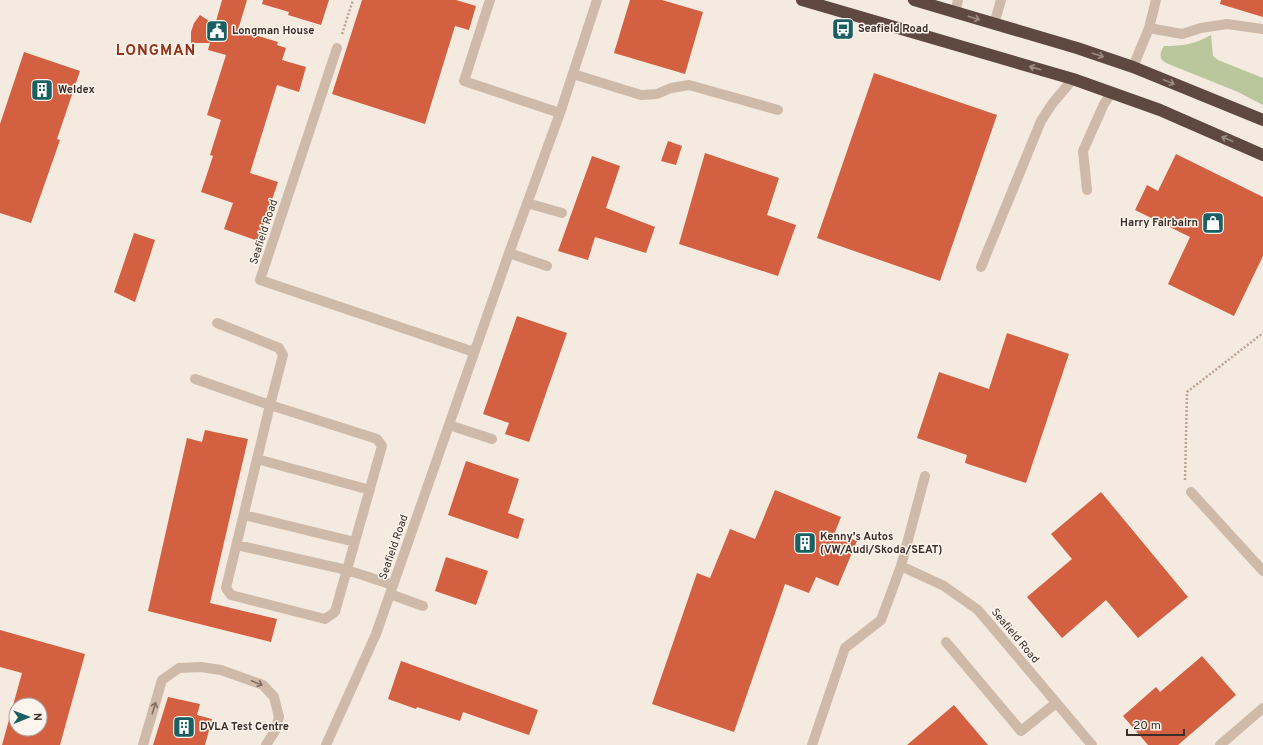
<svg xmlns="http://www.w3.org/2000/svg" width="1263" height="745" font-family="Overpass,sans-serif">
	<rect width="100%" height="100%" fill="#f5eadf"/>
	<path fill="#bac79d" d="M1211 35 1213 56 1218 60 1263 78V105L1238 92 1166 63C1158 59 1160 52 1164 46 1183 46 1195 44 1211 35Z"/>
	<path fill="#d26041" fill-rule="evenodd" d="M222 0H247L238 30 278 42 277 45 286 48 282 60 306 67 299 92 277 85 250 173 278 182 258 241 224 229 233 203 201 192 213 156 210 155 221 120 207 115 226 55 208 50 210 43H191V32L194 23 200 15 215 25Z
		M263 0H329L321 25 288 15 289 12 262 4Z
		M362 0H456L476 6 469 30 455 26 425 124 332 94Z
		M630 0H662L703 12 685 74 614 53Z
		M1221 0H1263V17L1220 4Z
		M24 52 80 71 57 139 60 140 31 223 0 213V124Z
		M874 73 997 115 940 281 817 238Z
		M668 141 682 146 676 165 661 161Z
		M705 153 779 178 767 215 796 225 778 276 679 244Z
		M1176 154 1263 197V256L1234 316 1168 284 1190 237 1135 210 1147 185 1158 191Z
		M592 156 620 166 606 208 655 227 646 253 595 237 588 260 558 251Z
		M134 233 155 240 135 302 114 292Z
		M517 316 567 333 529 442 505 434 509 423 483 414Z
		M1007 333 1069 354 1026 483 965 463 967 455 917 438 939 372 989 389Z
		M205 430 248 439 210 603 277 619 271 642 148 611 187 438 202 442Z
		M466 461 519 479 508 513 524 519 518 539 448 515Z
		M775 490 841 517 835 532 857 541 838 586 816 577 809 593 785 584 734 732 652 704 697 573 710 578 730 529 755 539Z
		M1101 492 1188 597 1138 638 1106 600 1062 638 1027 597 1072 559 1051 534Z
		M446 557 488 571 476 605 435 591Z
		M0 630 85 654 60 745H2L22 673 0 667ZM16 705H40V729H16Z
		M1202 656 1236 695 1178 745H1148L1123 716 1156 687 1160 692Z
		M401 661 538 710 529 735 463 712 460 721 417 707 416 709 388 699Z
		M168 697 200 704 197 715 212 719 205 745H153Z
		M954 705 988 745H907Z"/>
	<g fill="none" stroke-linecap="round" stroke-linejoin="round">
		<path stroke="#bca393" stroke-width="2.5" stroke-dasharray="2 2" stroke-linecap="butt" d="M342 34 353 0
			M1185 480 1187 392 1263 333"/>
		<path stroke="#cfbaa9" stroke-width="10" d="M490 0 464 81 560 113
			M955 12 958 0
			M994 24 1001 0
			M1149 28 1182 34 1201 28 1227 24 1263 29
			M337 48 260 280 474 352
			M1133 67 1149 28 1156 0
			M573 74 641 95 657 94 671 88 689 85 778 110
			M1087 190 1083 151 1104 104 1112 92
			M527 203 562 213
			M509 253 547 266
			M981 267 1041 121 1052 104 1073 79
			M195 379 270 405 226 588 231 595 325 619 335 612 382 446 377 439 270 405 283 355 279 348 217 323
			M449 425 492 439
			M257 459 370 490
			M1191 492 1263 571
			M244 515 355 542
			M237 545 347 570 393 585
			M901 566 944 586 978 610 1092 745
			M390 594 423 606
			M946 642 1021 731 1056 703
			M143 745 162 680 179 668 201 667 221 670 263 685 274 697 279 717 275 731 266 745
			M326 745 376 634 509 253 560 113 597 0
			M812 745 845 648 881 620 901 566 925 476
			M1220 745 1263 708"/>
		<path stroke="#5e4840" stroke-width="12" d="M802 0 1073 79 1160 110 1263 155
			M914 0 1077 48 1133 67 1263 120"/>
	</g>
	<defs><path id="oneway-shaft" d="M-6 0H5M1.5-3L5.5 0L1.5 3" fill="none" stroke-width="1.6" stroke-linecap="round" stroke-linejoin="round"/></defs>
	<g stroke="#9d8d85">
		<use href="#oneway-shaft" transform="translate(974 18) rotate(17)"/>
		<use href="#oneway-shaft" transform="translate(1098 55) rotate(18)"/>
		<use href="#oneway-shaft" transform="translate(1035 68) rotate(-164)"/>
		<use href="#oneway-shaft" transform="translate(1169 82) rotate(22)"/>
		<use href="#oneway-shaft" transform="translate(1227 139) rotate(-157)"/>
	</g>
	<g stroke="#7e6e63">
		<use href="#oneway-shaft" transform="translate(257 683) rotate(22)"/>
		<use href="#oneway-shaft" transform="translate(154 708) rotate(-73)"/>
	</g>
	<defs>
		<g id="bus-square" transform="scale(1.15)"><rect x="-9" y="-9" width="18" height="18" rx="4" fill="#1a6063" stroke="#fcf5ed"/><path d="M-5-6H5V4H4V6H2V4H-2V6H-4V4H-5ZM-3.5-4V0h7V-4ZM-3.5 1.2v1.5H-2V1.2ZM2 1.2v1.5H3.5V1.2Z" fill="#fff"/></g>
		<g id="civic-square" transform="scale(1.15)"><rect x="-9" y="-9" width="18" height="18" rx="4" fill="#1a6063" stroke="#fcf5ed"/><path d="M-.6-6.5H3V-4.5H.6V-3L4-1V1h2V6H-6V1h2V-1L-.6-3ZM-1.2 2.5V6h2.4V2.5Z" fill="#fff"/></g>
		<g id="building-square" transform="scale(1.15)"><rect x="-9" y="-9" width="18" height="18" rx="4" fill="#1a6063" stroke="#fcf5ed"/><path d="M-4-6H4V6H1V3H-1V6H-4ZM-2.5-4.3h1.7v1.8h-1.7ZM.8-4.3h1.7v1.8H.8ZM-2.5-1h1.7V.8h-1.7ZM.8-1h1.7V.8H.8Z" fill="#fff"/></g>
		<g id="shop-square" transform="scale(1.15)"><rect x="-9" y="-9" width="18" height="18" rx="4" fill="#1a6063" stroke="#fcf5ed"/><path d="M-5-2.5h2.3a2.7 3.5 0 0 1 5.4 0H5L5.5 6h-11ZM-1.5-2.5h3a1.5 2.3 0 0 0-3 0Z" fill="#fff"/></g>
	</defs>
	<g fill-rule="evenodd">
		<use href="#bus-square" x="843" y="29"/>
		<use href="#civic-square" x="217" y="31"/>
		<use href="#building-square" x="42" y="90"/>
		<use href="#shop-square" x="1213" y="223"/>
		<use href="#building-square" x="805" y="543"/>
		<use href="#building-square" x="184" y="727"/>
	</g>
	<g text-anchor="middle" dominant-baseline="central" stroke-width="3" stroke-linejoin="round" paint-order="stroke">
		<g font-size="11" font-weight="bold" fill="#3c2f2a" stroke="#fcf5ed" text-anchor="start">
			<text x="858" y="29">Seafield Road</text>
			<text x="232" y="31">Longman House</text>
			<text x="58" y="90">Weldex</text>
			<text x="1198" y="223" text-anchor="end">Harry Fairbairn</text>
			<text x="820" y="537">Kenny's Autos<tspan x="820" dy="13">(VW/Audi/Skoda/SEAT)</tspan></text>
			<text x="200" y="727">DVLA Test Centre</text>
		</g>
		<g font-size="11" fill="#3c2f2a" stroke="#fcf5ed">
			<text transform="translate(264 232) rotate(-72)">Seafield Road</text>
			<text transform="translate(394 547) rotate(-71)">Seafield Road</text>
			<text transform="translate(1015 636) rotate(50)">Seafield Road</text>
		</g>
		<g font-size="15" font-weight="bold" letter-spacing="1" fill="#94331a" stroke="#fcf5ed">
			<text x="156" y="51">LONGMAN</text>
		</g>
	</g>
	<g transform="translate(28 717) rotate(89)"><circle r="19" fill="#fcf5ed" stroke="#afa69f"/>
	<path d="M0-3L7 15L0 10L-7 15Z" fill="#1a6063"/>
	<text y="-6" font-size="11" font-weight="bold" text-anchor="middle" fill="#3c2f2a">N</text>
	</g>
	<path d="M1127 729v6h57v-6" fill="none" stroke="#3c2f2a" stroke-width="2"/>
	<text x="1133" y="729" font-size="12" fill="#3c2f2a" stroke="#fcf5ed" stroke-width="3" paint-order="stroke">20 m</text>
</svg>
